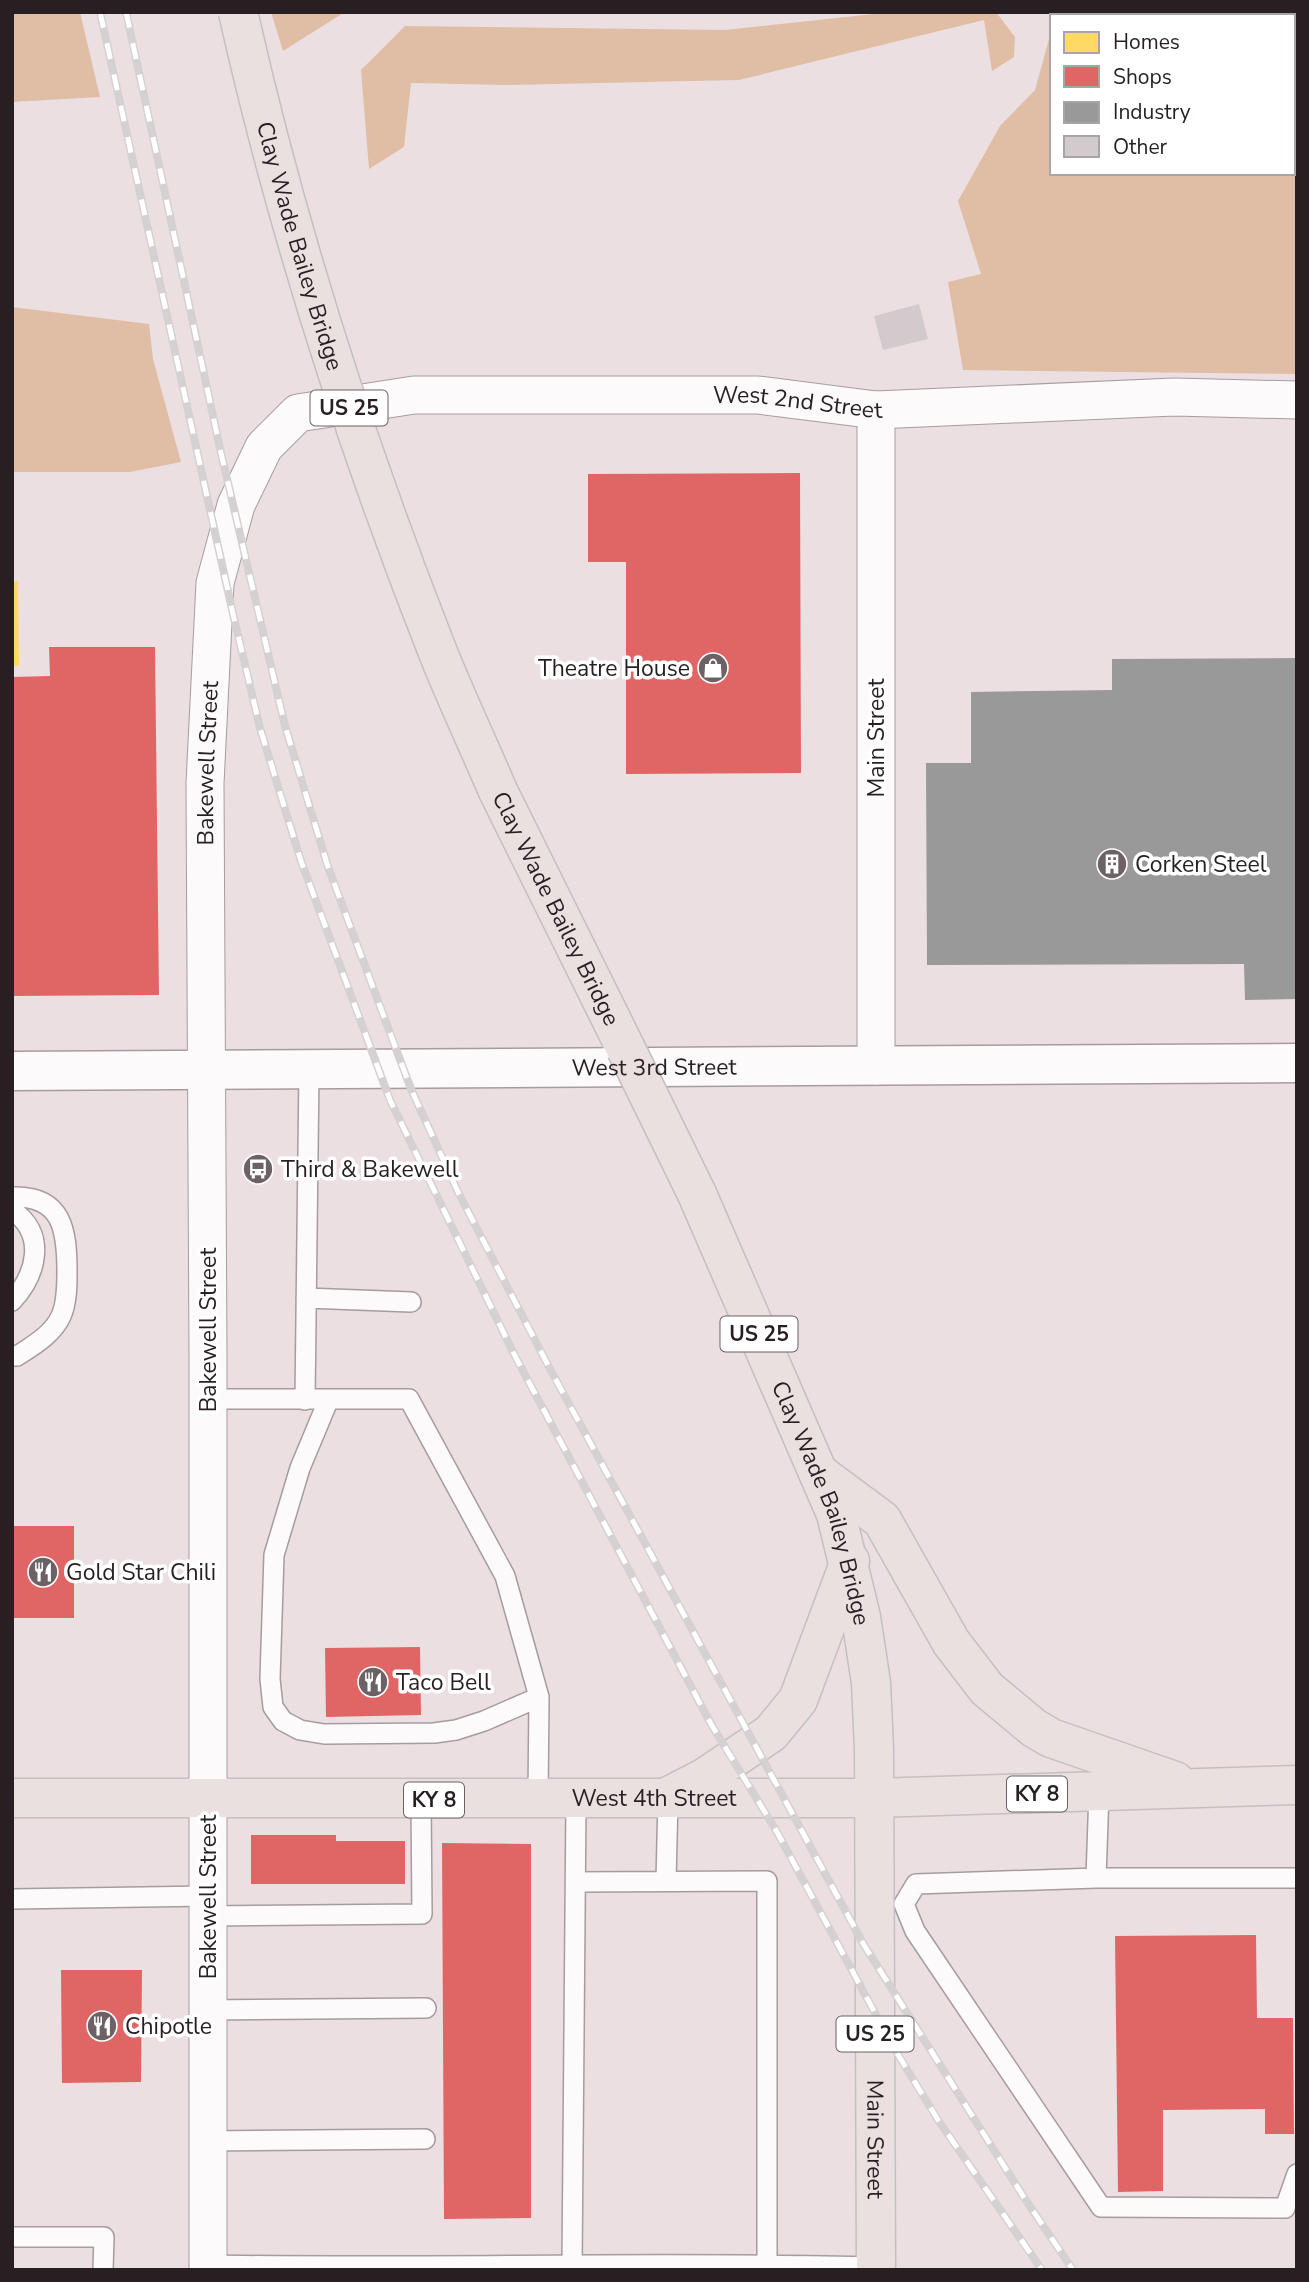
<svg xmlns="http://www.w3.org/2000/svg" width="1309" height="2282" font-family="'Nunito Sans',sans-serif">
	<rect width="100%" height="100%" fill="#ecdfe2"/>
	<path fill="#e0bea6" d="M12 12H80L100 97 12 102Z
		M271 12H345L283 51Z
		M892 12H996L1015 37 1014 57 992 71 984 20 739 80 504 85 411 83 404 147 369 169 361 70 405 26 725 30Z
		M1053 12H1297V374L963 370 948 282 981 274 958 201 1000 126 1035 90 1052 28V173H1293V16H1054Z
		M12 307 149 324 153 359 181 462 130 472H12Z"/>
	<path fill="#ffd966" d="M12 581H18L19 666H12Z"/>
	<path fill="#e06666" d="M800 473 801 773 626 774V562H588V474Z
		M49 647H155L159 995 12 996V677L50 676Z
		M12 1526H74V1618H12Z
		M420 1647 421 1715 326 1717 325 1648Z
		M251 1835H336V1841H405V1884H251Z
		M442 1843 531 1844V2218L444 2219Z
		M1256 1935 1257 2018H1293L1294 2134H1265V2109L1163 2110V2191L1118 2192 1115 1936Z
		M61 1970H142L141 2082 62 2083Z"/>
	<path fill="#999" d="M1297 658V999L1245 1000 1244 964 927 965 926 763H971V692L1112 690V659Z"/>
	<path fill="#d2cacc" d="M919 304 928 339 883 350 874 316Z"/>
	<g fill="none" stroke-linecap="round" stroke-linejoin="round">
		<g stroke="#a69c9f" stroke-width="22">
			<path id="service" d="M12 1197C63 1195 67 1231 67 1272 67 1285 67 1303 61 1316 53 1334 34 1345 17 1356H12
				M12 1210C47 1234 37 1274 12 1301
				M306 1298 411 1302
				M208 1399H409L505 1576 539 1697 538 1798
				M305 1400 309 1070
				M328 1401 300 1468 274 1555 270 1679 273 1707 283 1721 300 1730 324 1734 434 1733 456 1730 484 1721 539 1697
				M1096 1878 1099 1792
				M1297 1878H1096L916 1884 904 1904 915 1931 1101 2207 1285 2208 1297 2174
				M666 1881 668 1799
				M576 1882 767 1881V2265
				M12 1899 208 1896
				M208 1916 422 1914 421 1800
				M208 2010 426 2008
				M208 2141 425 2139
				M12 2237H104L103 2270
				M208 2265C430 2269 653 2261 876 2267
				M572 2266 576 1800"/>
		</g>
		<g stroke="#a69c9f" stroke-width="39">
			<g id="minor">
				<path d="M876 410V1066"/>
				<path id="s1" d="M208 2270V1357L205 783 215 583 236 505 264 447 298 413 414 395H758L876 410 1174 397 1297 400"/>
			</g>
		</g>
		<g stroke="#a69c9f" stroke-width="41">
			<g id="tertiary">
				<path id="s2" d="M12 1071 1297 1063"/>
			</g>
		</g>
		<g stroke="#c4bfc0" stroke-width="41">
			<g id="primary">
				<path id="s3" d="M498 791 626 1049"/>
				<path id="s4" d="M697 1194 836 1514 861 1617 871 1683 874 1749 876 2270"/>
				<path d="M820 1474 882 1520 951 1642 987 1689 1034 1728 1051 1738 1175 1781"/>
				<path d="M667 1797 704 1778 771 1733 798 1700 850 1561"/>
				<path id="s5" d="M12 1798H874L1297 1785"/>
			</g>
		</g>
		<use href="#service" stroke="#fcfafb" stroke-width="19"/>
		<use href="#minor" stroke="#fcfafb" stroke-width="37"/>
		<use href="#tertiary" stroke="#fcfafb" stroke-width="38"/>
		<use href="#primary" stroke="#eae0df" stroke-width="38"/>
		<g stroke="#d5d1d2" stroke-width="8">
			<path id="rail" d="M100 12 233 614 260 728 301 861 390 1100 515 1356 711 1724 777 1832 894 2048 938 2120 1042 2270
				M126 12 221 453 285 726 328 867 411 1089 458 1192 550 1369 864 1945 1025 2199 1073 2270"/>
		</g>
		<use href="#rail" stroke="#fff" stroke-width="5" stroke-dasharray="16" stroke-linecap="butt"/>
		<g stroke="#c4bfc0" stroke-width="41" stroke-linecap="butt">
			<g id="primary-bridge">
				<path id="s6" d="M238 12C287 230 355 442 437 650 456 698 478 744 498 791"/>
				<path d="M626 1049 697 1194"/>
			</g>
		</g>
		<use href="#primary-bridge" stroke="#eae0df" stroke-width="38"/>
	</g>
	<defs>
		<g id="shop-disc" transform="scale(1.575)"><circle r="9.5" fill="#6c6265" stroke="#fff"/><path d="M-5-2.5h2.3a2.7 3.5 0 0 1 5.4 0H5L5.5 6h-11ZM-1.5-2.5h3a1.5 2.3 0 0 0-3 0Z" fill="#fff"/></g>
		<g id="building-disc" transform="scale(1.575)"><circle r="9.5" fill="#6c6265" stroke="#fff"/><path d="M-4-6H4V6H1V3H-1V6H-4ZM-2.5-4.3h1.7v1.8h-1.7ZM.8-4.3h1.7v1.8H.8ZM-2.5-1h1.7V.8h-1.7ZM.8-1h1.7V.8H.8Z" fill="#fff"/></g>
		<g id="bus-disc" transform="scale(1.575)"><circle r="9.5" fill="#6c6265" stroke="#fff"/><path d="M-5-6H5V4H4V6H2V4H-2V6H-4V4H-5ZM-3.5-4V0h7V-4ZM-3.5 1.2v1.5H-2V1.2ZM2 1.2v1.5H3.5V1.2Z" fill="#fff"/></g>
		<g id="restaurant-disc" transform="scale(1.575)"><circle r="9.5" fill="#6c6265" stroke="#fff"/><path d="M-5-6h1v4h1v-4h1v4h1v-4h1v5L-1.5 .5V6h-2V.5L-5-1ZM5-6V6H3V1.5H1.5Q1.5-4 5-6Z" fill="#fff"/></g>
	</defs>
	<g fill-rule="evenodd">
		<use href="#shop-disc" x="713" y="668"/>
		<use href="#building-disc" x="1112" y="864"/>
		<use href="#bus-disc" x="258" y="1169"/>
		<use href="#restaurant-disc" x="43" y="1572"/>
		<use href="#restaurant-disc" x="373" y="1682"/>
		<use href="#restaurant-disc" x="102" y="2026"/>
	</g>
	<g text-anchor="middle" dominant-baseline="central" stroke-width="7" stroke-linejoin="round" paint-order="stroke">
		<g fill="#fff" stroke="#686264" stroke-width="2">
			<rect x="310.5" y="390.5" width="77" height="35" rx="5"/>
			<rect x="720.5" y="1316.5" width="77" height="35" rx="5"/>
			<rect x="1007" y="1776.5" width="60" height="35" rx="5"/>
			<rect x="404" y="1782.5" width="60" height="35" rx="5"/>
			<rect x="836.5" y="2016.5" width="77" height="35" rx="5"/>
		</g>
		<g font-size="21" font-weight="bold" fill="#271f21">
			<text x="349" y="408">US 25</text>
			<text x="759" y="1334">US 25</text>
			<text x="1037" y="1794">KY 8</text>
			<text x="434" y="1800">KY 8</text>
			<text x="875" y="2034">US 25</text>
		</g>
		<g font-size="23" fill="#271f21" stroke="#fff">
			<text stroke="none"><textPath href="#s6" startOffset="242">Clay Wade Bailey Bridge</textPath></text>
			<text stroke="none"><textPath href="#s1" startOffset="2382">West 2nd Street</textPath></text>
			<text transform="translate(876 738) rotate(-90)">Main Street</text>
			<text stroke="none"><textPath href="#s1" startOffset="1507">Bakewell Street</textPath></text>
			<text stroke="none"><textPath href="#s3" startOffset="131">Clay Wade Bailey Bridge</textPath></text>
			<text stroke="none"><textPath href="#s2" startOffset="642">West 3rd Street</textPath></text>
			<text transform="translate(208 1330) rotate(-90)">Bakewell Street</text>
			<text stroke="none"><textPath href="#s4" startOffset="334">Clay Wade Bailey Bridge</textPath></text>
			<text stroke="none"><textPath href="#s5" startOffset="642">West 4th Street</textPath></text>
			<text transform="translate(208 1897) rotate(-90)">Bakewell Street</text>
			<text stroke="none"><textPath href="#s4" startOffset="978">Main Street</textPath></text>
		</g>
		<g font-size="23" fill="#271f21" stroke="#fff" text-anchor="start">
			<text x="690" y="668" text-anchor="end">Theatre House</text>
			<text x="1135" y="864">Corken Steel</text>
			<text x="281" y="1169">Third &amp; Bakewell</text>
			<text x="66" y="1572">Gold Star Chili</text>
			<text x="396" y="1682">Taco Bell</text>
			<text x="125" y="2026">Chipotle</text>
		</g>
	</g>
	<rect width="1309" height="2282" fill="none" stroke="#271f21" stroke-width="28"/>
	<rect x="1050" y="14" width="245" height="161" fill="#ffffff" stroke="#a9a5a6" stroke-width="2"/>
	<rect x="1064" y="32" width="35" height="21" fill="#ffd966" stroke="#a9a5a6" stroke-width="2"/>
	<text x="1113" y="49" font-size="21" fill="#271f21">Homes</text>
	<rect x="1064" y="66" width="35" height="21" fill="#e06666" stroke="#a9a5a6" stroke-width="2"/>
	<text x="1113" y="84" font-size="21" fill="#271f21">Shops</text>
	<rect x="1064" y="102" width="35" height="21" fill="#999999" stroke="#a9a5a6" stroke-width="2"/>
	<text x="1113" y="119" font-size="21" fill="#271f21">Industry</text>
	<rect x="1064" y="136" width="35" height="21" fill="#d2cacc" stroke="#a9a5a6" stroke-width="2"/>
	<text x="1113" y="154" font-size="21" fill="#271f21">Other</text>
</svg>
